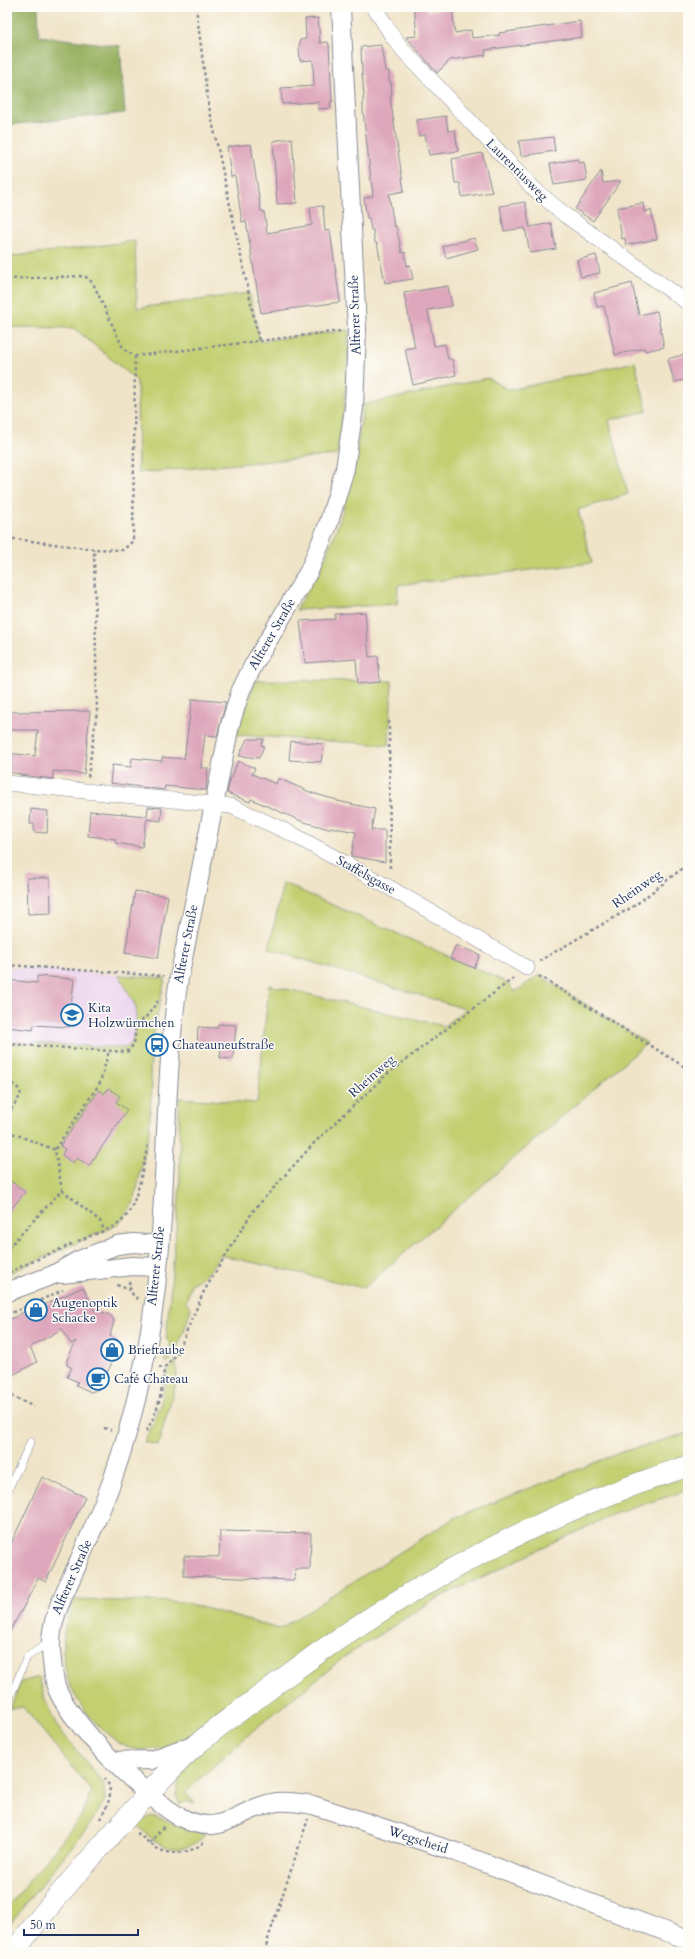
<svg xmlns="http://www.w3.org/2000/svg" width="695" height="1959" font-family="Cardo,serif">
	<rect width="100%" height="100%" fill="#fdfcf7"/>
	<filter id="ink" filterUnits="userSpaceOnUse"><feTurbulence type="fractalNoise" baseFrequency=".025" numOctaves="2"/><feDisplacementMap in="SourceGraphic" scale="8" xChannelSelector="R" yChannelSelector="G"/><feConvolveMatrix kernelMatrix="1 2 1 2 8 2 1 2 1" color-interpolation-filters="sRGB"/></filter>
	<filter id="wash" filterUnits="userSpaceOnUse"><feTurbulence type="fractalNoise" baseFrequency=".012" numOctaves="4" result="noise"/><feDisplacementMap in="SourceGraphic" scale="16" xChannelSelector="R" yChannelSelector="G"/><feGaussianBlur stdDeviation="0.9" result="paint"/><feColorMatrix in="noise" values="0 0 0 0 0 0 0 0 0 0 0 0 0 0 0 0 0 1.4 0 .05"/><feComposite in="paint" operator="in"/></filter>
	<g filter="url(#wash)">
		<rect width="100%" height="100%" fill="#f0e4c8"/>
		<path fill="#ead1ed" d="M7 967 119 975 136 1007V1023L132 1043 126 1048 7 1042Z"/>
		<path fill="#c3cf71" stroke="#6f7f68" d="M135 241 137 308 249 293 260 341 349 330C348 373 344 414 337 455L138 473 137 381 74 328 7 327V257Z
			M635 362 647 411 609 420 628 494 578 510 592 563 398 585 397 604 296 610C305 594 316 578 323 562 347 510 356 461 363 405L488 378 509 390Z
			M256 680 392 681 389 745 237 735 241 719Z
			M283 883 498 978 509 985 515 992 539 975 647 1043 364 1288 220 1255C212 1268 205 1277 191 1284L186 1303 191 1308C186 1327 180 1345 169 1362H165V1353L169 1351 171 1344 166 1339 180 1185 179 1098 257 1103 269 985 444 1026 465 1009 269 949Z
			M119 975 165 978 152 1042 150 1073 152 1085 149 1132 134 1202 122 1220 117 1225 7 1274V1042L126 1048 132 1043 136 1023V1007Z
			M176 1361 177 1380 158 1445 144 1442C156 1420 165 1397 167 1371Z
			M688 1433V1490L614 1514 434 1600 347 1655 256 1728 185 1792 195 1803 187 1801 180 1805 176 1795 179 1782 160 1748C151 1749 139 1751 130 1748 119 1745 108 1735 100 1727 63 1692 52 1646 75 1600L183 1602 279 1629 454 1518 622 1452Z
			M39 1677 45 1699 56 1725 104 1784 105 1800 91 1823 7 1927V1908L80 1818 92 1791 23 1707 10 1709 21 1682Z
			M152 1816C171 1820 187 1832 206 1834 181 1860 158 1847 137 1825L142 1820Z"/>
		<path fill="#9ab263" stroke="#5a7060" d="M7 7H38L39 36 120 46 125 113 7 125Z"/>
		<g id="blocks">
			<path fill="#dea7bc" d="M414 7H425L426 11 452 8 455 33 471 30 472 38 500 35 499 33 580 21 582 37 485 50 486 55 450 60 437 73 406 37 417 36Z
				M318 18 320 43 328 42 329 45 332 102H330L331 108 318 109V102L282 104 281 88 314 86 313 60 300 61 299 46 300 40 306 39 305 19Z
				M381 45 385 71H389V82H391L392 96H390L404 191 389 194 394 227 396 226 402 253 405 252 407 266 410 265 413 279 385 283 377 243H375L373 230H371L369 218H367L364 198 373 196 363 111V97L364 96 362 72 361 47Z
				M446 116 448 131 455 130 458 151 429 155 425 135 419 136 417 120Z
				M553 137 555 151 521 156 519 141Z
				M292 138 297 203 277 204 273 141Z
				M251 144 261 211H264L267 233 312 225 310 207 323 206 325 231 330 230 340 302 261 313 246 221 242 222 235 176 231 177 227 147Z
				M482 153 492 192 462 197 460 183H455L452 159Z
				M578 159V163L584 162 587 180 554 185 550 164Z
				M601 171 603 183 621 181 593 221 575 209Z
				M525 202 530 227 551 223 556 249 530 253 525 228 504 231 500 206Z
				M643 203 644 212 651 210 657 239 626 245 625 238 622 239 617 208Z
				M474 238 478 249 446 258 443 246Z
				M596 255 600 273 581 277 577 260Z
				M632 283 639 315 657 311 664 347 645 351 644 348 615 355 604 306 597 307 594 293Z
				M448 286 452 306 428 310 434 346 445 344 448 359H452L456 375 413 385 405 349 415 347 404 293Z
				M688 353V379L674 382 668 359Z
				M365 612 369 657 378 656 380 682 358 684 356 659 305 663 300 621 335 619V614Z
				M192 699 226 702 217 736 205 735 201 768H208L206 790 165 786 164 790 110 783 112 765 131 767 132 758 162 761V757L184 759Z
				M90 711 84 774 53 771V779L20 775V774L7 772V753L35 756 38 730H7V712Z
				M247 739H264L261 745 264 746 259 758 239 756Z
				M291 741 324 744 321 762 289 760Z
				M238 761 255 768 252 774 276 784 278 778 312 793 337 800V801L375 809 371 830H385V862L351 856 356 832 330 827 329 829 301 821 251 799 250 802 227 793 230 780Z
				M148 807 162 808 161 821 147 819 142 847 115 843 116 839 88 836 90 811 147 816Z
				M31 809 48 811 47 833 34 832V824H30Z
				M27 878H50L51 913 28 914Z
				M135 891 168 896 158 958 125 953Z
				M456 945 480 955 474 968 450 958Z
				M37 976 74 979 69 1027 34 1025 33 1030 7 1027V980L37 983Z
				M218 1024 236 1025 233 1059 220 1058 221 1046 197 1045 198 1027 217 1028Z
				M108 1088 120 1096 116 1102 127 1110 89 1166 77 1158 73 1163 62 1155 65 1149 60 1146 99 1090 104 1094Z
				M7 1178 25 1192 7 1214Z
				M83 1287 94 1310 108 1314 112 1317 114 1321 110 1336 116 1339 120 1346 99 1389 91 1392 76 1385 78 1382 67 1377 72 1368 67 1365V1360L76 1341 71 1344 62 1329 30 1347 37 1362 7 1378V1321L41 1303 42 1306Z
				M42 1477 85 1497 46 1582 38 1578 24 1606 7 1636V1577L12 1567 7 1564V1552Z
				M220 1531 311 1533 310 1569H295L294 1580 184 1576V1556L219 1557Z"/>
		</g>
	</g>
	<g filter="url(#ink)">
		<use href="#blocks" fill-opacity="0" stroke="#868a93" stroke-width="1"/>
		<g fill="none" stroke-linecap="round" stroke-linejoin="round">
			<g stroke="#868a93" stroke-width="8">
				<path id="service" d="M7 1492 31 1441
					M7 1704 27 1657 49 1642"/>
			</g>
			<g stroke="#868a93" stroke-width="16">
				<path id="minor" d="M374 7 393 37 404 51 533 188 565 215 688 303
					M7 783 231 806 292 834 390 888 527 968"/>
			</g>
			<g stroke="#868a93" stroke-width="20">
				<path id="tertiary" d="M341 7 357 329 354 408 345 469 328 525 309 571 254 664 241 690 230 725 179 978C165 1067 167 1157 160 1246 154 1325 139 1403 113 1478 103 1506 91 1533 79 1561 67 1589 49 1618 51 1650 52 1661 53 1676 56 1686 68 1722 149 1801 182 1818 223 1839 240 1807 277 1802 289 1801 301 1803 313 1805L456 1852 688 1940
					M62 1274 132 1266 158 1267
					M7 1292 53 1275 79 1260 117 1245 134 1243 160 1245
					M114 1761 151 1760 198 1743"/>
			</g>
			<g stroke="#868a93" stroke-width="22">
				<path id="secondary" d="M14 1952C42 1913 74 1877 106 1841 136 1807 166 1772 200 1742 218 1726 240 1711 260 1696 390 1595 532 1517 688 1466"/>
			</g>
			<path stroke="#868a93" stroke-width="2.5" stroke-dasharray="3 3" stroke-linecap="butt" d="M196 7 208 102 259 341
				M7 279 79 276 86 277 93 283 122 346 127 352 135 356 341 331
				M7 538 94 549 123 550 133 541 135 356
				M389 721 390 871
				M88 777 97 711 94 549
				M539 961 634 906 688 864
				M7 965 164 976
				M539 976 688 1069
				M7 1044 127 1052 134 1044 136 1026 147 1016 158 1001
				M7 1080 19 1089 21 1095 7 1115
				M7 1131 55 1150 62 1190 7 1249
				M55 1149 100 1083 109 1051
				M62 1190 100 1221 104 1230
				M78 1241C91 1235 107 1231 118 1224 138 1211 142 1167 148 1145
				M9 1272 72 1244
				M129 1281C130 1289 131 1295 138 1299
				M117 1285 130 1290
				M7 1315 63 1290
				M159 1367 164 1368 177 1354 204 1291 253 1211 313 1144 387 1074 515 977
				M7 1392 10 1395 34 1407
				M104 1428 111 1430
				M146 1431C158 1413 163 1390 164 1368
				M100 1819C108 1805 115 1792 105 1778
				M137 1833C144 1838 152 1846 160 1850 175 1856 194 1852 205 1841
				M150 1843 165 1825
				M266 1952 267 1942 308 1819"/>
			<use href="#service" stroke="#fff" stroke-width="7"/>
			<use href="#minor" stroke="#fff" stroke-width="15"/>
			<use href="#tertiary" stroke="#fff" stroke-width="18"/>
			<use href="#secondary" stroke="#fff" stroke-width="21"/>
		</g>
	</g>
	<defs>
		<g id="school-ring" transform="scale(1.15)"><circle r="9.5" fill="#fdfcf7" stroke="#1f6fb2" stroke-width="1.5"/><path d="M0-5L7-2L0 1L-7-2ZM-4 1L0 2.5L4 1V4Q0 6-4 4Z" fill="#1f6fb2"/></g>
		<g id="bus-ring" transform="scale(1.15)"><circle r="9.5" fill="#fdfcf7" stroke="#1f6fb2" stroke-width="1.5"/><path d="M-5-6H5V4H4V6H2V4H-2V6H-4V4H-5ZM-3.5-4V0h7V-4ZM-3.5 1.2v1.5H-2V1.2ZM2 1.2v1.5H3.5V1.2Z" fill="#1f6fb2"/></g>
		<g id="shop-ring" transform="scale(1.15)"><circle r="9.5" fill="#fdfcf7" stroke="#1f6fb2" stroke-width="1.5"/><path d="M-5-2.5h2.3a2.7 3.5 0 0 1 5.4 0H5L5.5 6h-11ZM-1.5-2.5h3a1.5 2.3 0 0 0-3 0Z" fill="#1f6fb2"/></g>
		<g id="cafe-ring" transform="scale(1.15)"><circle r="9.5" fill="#fdfcf7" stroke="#1f6fb2" stroke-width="1.5"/><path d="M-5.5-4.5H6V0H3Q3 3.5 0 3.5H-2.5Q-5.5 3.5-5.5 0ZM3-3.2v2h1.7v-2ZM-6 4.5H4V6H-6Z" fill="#1f6fb2"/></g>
	</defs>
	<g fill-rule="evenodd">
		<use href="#school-ring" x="72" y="1015"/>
		<use href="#bus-ring" x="157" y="1045"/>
		<use href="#shop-ring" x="36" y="1310"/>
		<use href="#shop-ring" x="112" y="1350"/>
		<use href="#cafe-ring" x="98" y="1379"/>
	</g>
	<g text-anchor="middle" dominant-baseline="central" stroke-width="3" stroke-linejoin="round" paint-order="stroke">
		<g font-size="13" fill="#1b2f5e" stroke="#fdfcf7">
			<text transform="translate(517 170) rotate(45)">Laurentiusweg</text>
			<text transform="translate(355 315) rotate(-92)">Alfterer Straße</text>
			<text transform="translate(272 634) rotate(-60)">Alfterer Straße</text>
			<text transform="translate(366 875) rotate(29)">Staffelsgasse</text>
			<text transform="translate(637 889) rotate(-35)">Rheinweg</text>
			<text transform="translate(186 944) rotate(-79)">Alfterer Straße</text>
			<text transform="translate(372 1076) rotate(-42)">Rheinweg</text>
			<text transform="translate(156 1266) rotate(-84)">Alfterer Straße</text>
			<text transform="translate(72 1577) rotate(-66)">Alfterer Straße</text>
			<text transform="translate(418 1840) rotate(18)">Wegscheid</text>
		</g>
		<g font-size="13" fill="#1b2f5e" stroke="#fdfcf7" text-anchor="start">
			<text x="88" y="1008">Kita<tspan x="88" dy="15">Holzwürmchen</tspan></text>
			<text x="172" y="1045">Chateauneufstraße</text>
			<text x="52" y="1303">Augenoptik<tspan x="52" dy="15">Schacke</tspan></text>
			<text x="128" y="1350">Brieftaube</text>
			<text x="114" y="1379">Café Chateau</text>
		</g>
	</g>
	<rect width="695" height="1959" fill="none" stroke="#fdfcf7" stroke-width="24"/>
	<path d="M24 1929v6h114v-6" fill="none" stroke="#1b2f5e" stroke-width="2"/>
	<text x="30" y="1929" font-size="12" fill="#1b2f5e" stroke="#fdfcf7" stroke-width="3" paint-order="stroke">50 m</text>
</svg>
